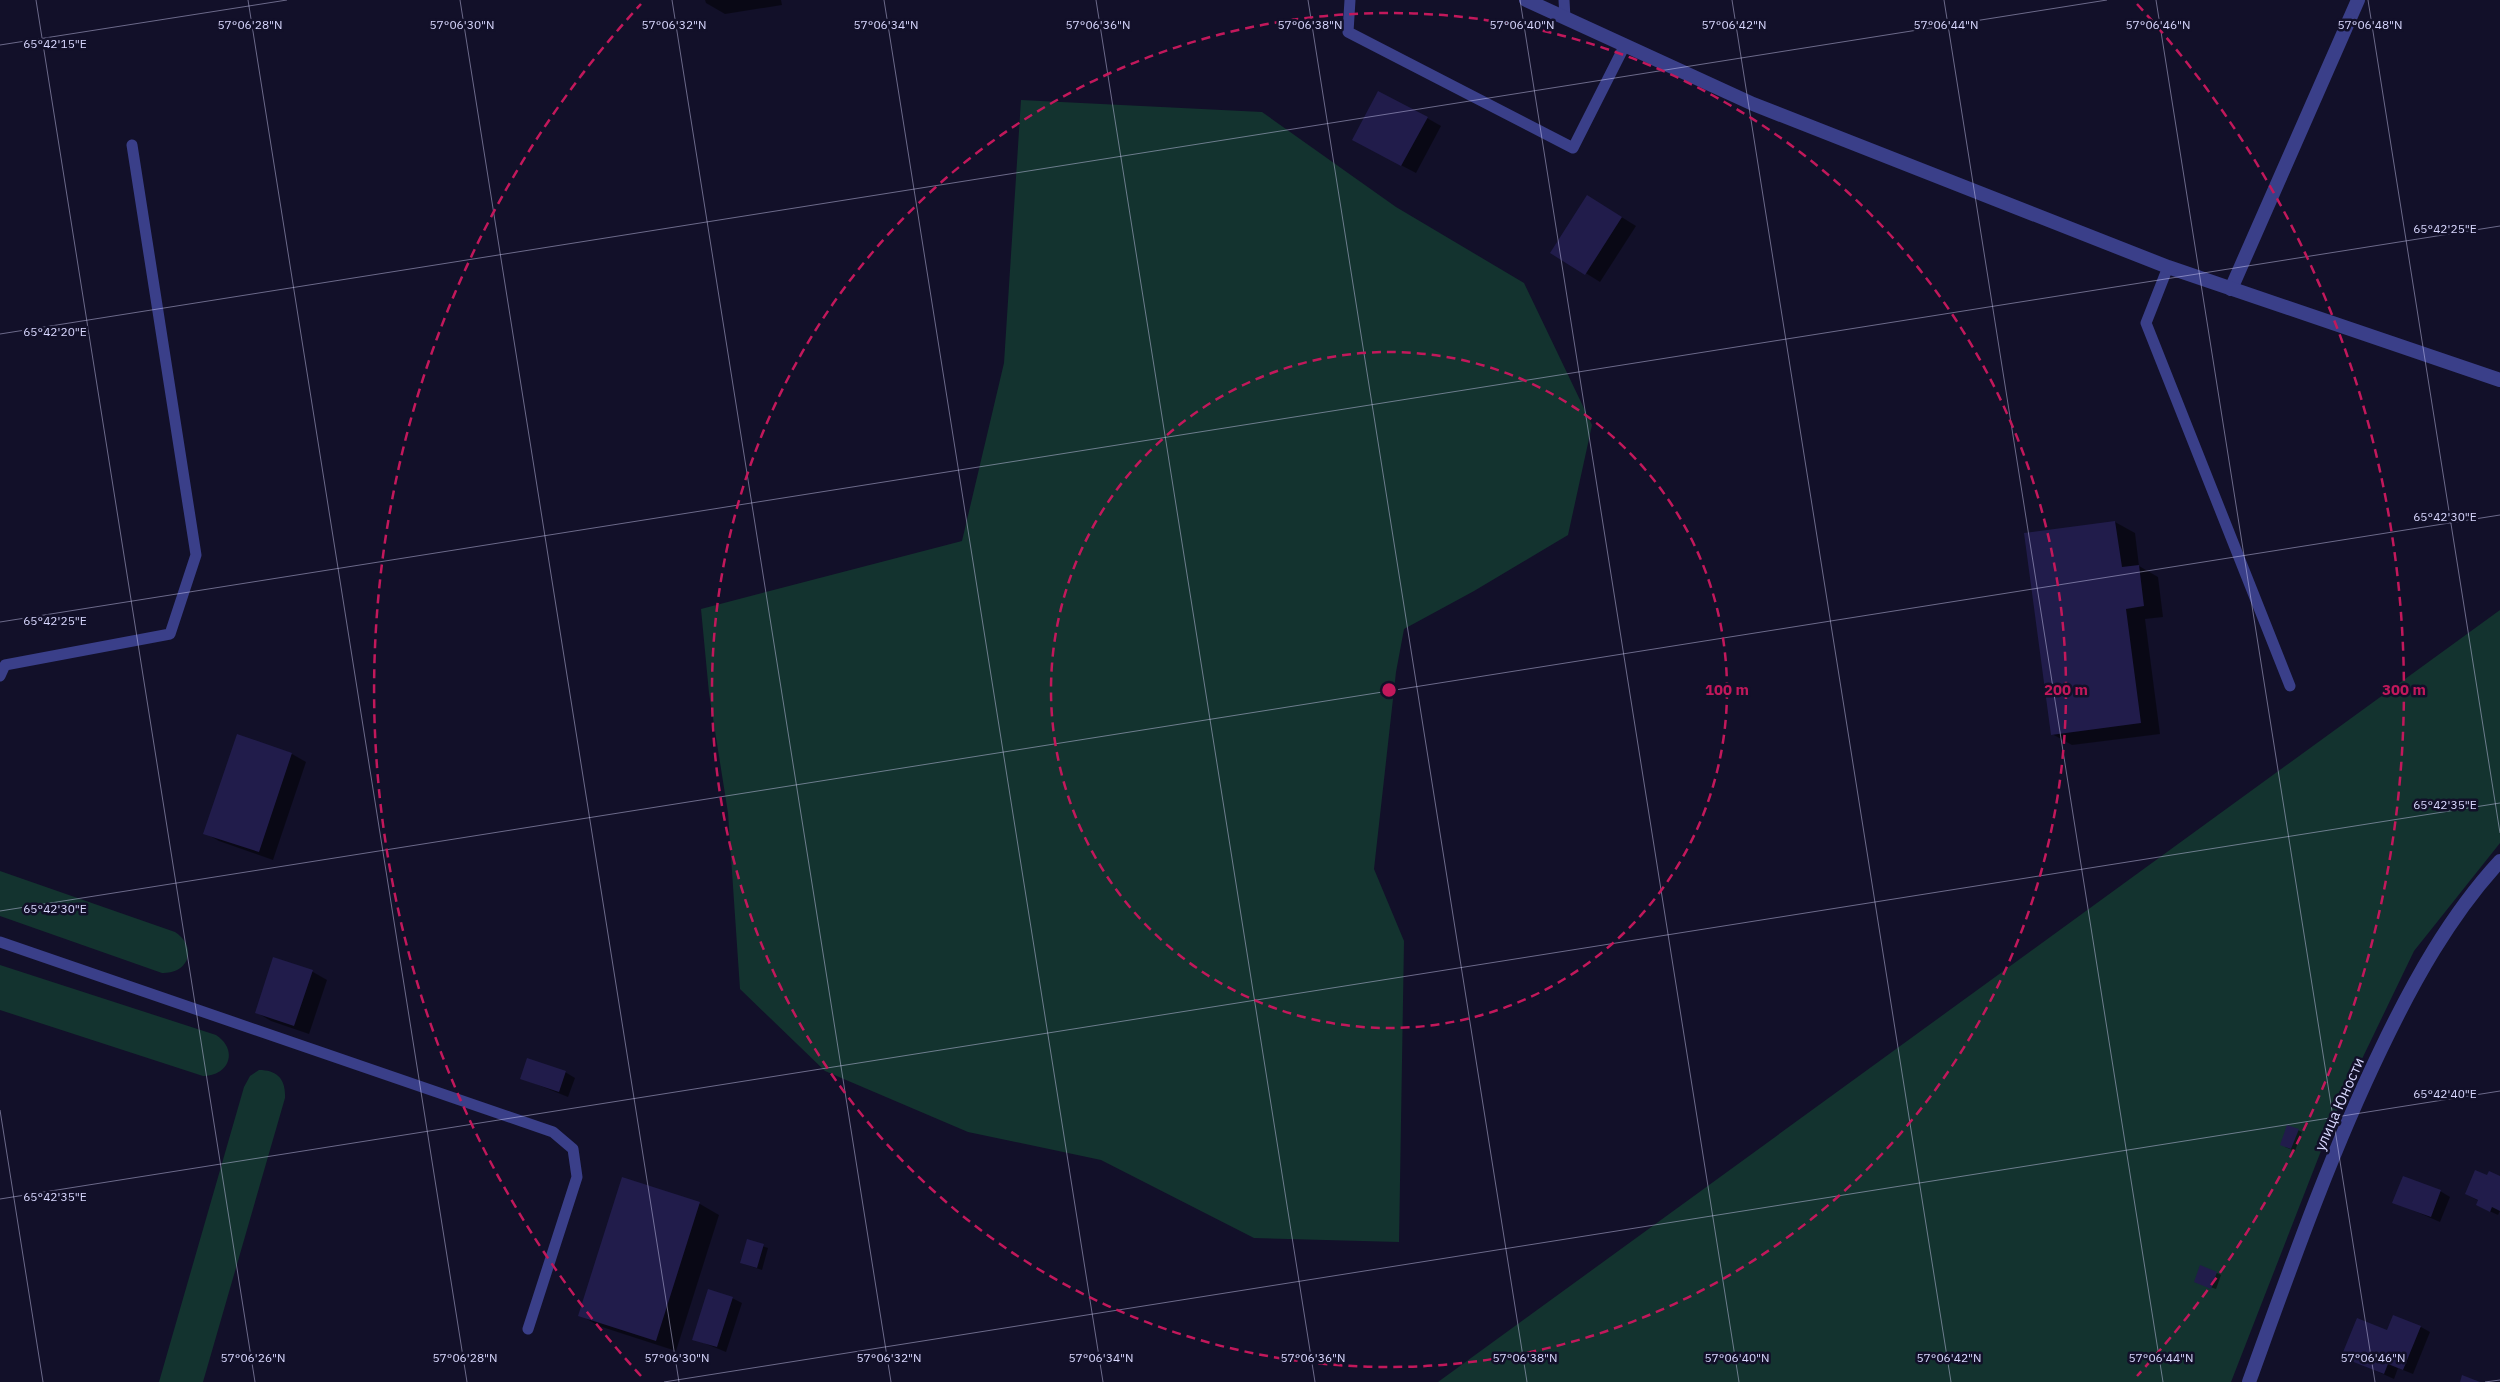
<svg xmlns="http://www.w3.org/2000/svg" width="2500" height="1382" font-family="'IBM Plex Sans',sans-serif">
	<rect width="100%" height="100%" fill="#121029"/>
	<path fill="#13332f" d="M1021 100 1262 112 1396 207 1524 283 1592 425 1568 535 1474 591 1404 629 1396 672 1374 869 1404 941 1399 1242 1254 1238 1101 1160 968 1132 825 1071 740 989 728 813 709 693 701 609 962 541 1004 363Z
		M2500 610V843L2414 951 2335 1115 2231 1382H1438Z
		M0 871 175 932C198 947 189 974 162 973L0 916Z
		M0 965 216 1035C239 1050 229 1076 203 1076L0 1010Z
		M259 1070C277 1070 286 1079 285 1098L203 1382H159L244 1087 250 1076Z"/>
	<path fill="#0007" d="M705 0H781L782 5 725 14 706 3Z
		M1427 118 1441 126 1416 173 1368 148Z
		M1602 205 1636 226 1600 282 1552 252Z
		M2115 522 2135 533 2139 566 2158 577 2163 617 2145 619 2160 734 2072 745 2052 734 2025 534Z
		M238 735 292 754 306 762 273 860 219 841 205 833Z
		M274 959 313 972 327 980 309 1034 271 1021 256 1012Z
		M565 1072 575 1078 568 1097 521 1078Z
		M2298 1130 2302 1132 2295 1151 2285 1147Z
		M2500 1178V1211L2498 1215 2487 1210 2479 1201 2466 1194Z
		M623 1179 700 1204 719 1215 676 1351 599 1326 580 1315Z
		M2440 1191 2450 1197 2440 1222 2394 1202Z
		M748 1241 768 1248 762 1270 741 1263Z
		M2217 1273 2221 1275 2216 1289 2198 1283Z
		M732 1298 742 1303 726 1352 694 1339Z
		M2421 1327 2430 1332 2413 1374 2398 1368 2394 1379 2343 1356Z"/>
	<path fill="#211c4b" d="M1378 91 1428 117 1401 166 1352 140Z
		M1587 195 1622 217 1585 275 1550 253Z
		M2115 521 2122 567 2139 565 2144 606 2126 609 2141 723 2051 735 2024 533Z
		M237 734 292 753 259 852 203 834Z
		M273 957 313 970 294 1026 255 1013Z
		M527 1058 566 1071 559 1092 520 1079Z
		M2287 1125 2299 1129 2291 1149 2280 1145Z
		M2475 1170 2487 1175 2489 1171 2500 1176V1211L2492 1207 2490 1212 2476 1205 2478 1200 2465 1194Z
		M2403 1176 2441 1190 2431 1217 2392 1203Z
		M622 1177 700 1202 656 1341 578 1316Z
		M747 1239 764 1244 757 1268 740 1263Z
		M2200 1265 2217 1272 2211 1289 2194 1282Z
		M708 1289 733 1297 717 1347 692 1340Z
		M2393 1315 2421 1326 2403 1370 2388 1364 2384 1374 2341 1357 2357 1318 2387 1330Z
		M2462 1375 2480 1382H2460Z"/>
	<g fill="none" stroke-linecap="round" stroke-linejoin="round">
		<path stroke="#3a3f89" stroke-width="11" d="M1350 0 1348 32 1573 148 1625 45
			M1564 0 1565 18
			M2168 267 2146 323 2290 686
			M0 676 5 665 170 634 196 555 132 145
			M0 942 553 1132 573 1149 577 1177 528 1329"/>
		<path stroke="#3a3f89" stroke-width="14" d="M2231 289 2358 0
			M2249 1382C2290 1269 2329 1157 2381 1049 2413 982 2450 915 2500 861"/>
		<path stroke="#3a3f89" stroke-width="14" d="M1526 0 1753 104 2168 267 2500 380"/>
	</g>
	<path fill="none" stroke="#d9d8ff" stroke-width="1" stroke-opacity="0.45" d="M36 0 255 1382M248 0 467 1382M460 0 679 1382M672 0 891 1382M884 0 1103 1382M1096 0 1315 1382M1308 0 1527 1382M1520 0 1739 1382M1732 0 1951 1382M1944 0 2163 1382M2156 0 2375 1382M2368 0 2500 833M0 45 287 0M0 334 2107 0M0 622 2500 226M0 911 2500 515M0 1110 43 1382M0 1199 2500 803M664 1382 2500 1091M2485 1382 2500 1380"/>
	<g fill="none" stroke="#c2185b" stroke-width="2.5" stroke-dasharray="9 6">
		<circle cx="1389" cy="690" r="338"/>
		<circle cx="1389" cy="690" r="677"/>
		<path d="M641 1376A1015 1015 0 0 1 641 4M2137 4A1015 1015 0 0 1 2137 1376"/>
	</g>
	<g text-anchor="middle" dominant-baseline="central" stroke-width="5" stroke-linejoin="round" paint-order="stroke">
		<g font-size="15" fill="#d9d8ff" stroke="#121029">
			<text transform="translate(2339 1104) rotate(-66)">улица Юности</text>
		</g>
	</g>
	<g font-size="12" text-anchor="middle" fill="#d9d8ff" stroke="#121029" stroke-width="5" stroke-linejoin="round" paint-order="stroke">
		<text x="886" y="29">57°06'34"N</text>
		<text x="1098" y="29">57°06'36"N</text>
		<text x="1522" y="29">57°06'40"N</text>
		<text x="1734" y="29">57°06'42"N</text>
		<text x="2370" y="29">57°06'48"N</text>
		<text x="250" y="29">57°06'28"N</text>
		<text x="462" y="29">57°06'30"N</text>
		<text x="674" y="29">57°06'32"N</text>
		<text x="1310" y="29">57°06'38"N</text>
		<text x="1946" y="29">57°06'44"N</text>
		<text x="2158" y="29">57°06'46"N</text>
		<text x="55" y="48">65°42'15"E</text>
		<text x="2445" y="233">65°42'25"E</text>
		<text x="55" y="336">65°42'20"E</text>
		<text x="2445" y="521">65°42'30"E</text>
		<text x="55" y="625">65°42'25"E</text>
		<text x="2445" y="809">65°42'35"E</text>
		<text x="55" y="913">65°42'30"E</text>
		<text x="2445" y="1098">65°42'40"E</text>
		<text x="55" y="1201">65°42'35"E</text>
		<text x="253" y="1362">57°06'26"N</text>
		<text x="465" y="1362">57°06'28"N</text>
		<text x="677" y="1362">57°06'30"N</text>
		<text x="889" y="1362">57°06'32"N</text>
		<text x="1101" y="1362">57°06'34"N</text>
		<text x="1313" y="1362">57°06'36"N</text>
		<text x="1525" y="1362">57°06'38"N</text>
		<text x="1737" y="1362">57°06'40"N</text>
		<text x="1949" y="1362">57°06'42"N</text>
		<text x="2161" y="1362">57°06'44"N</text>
		<text x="2373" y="1362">57°06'46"N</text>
	</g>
	<circle cx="1389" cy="690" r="8" fill="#c2185b" stroke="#121029" stroke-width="2.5"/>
	<g font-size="15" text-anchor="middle" font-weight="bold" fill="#c2185b" stroke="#121029" stroke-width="5" stroke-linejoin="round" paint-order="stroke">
		<text x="1727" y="695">100 m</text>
		<text x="2066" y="695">200 m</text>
		<text x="2404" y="695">300 m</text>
	</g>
</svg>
